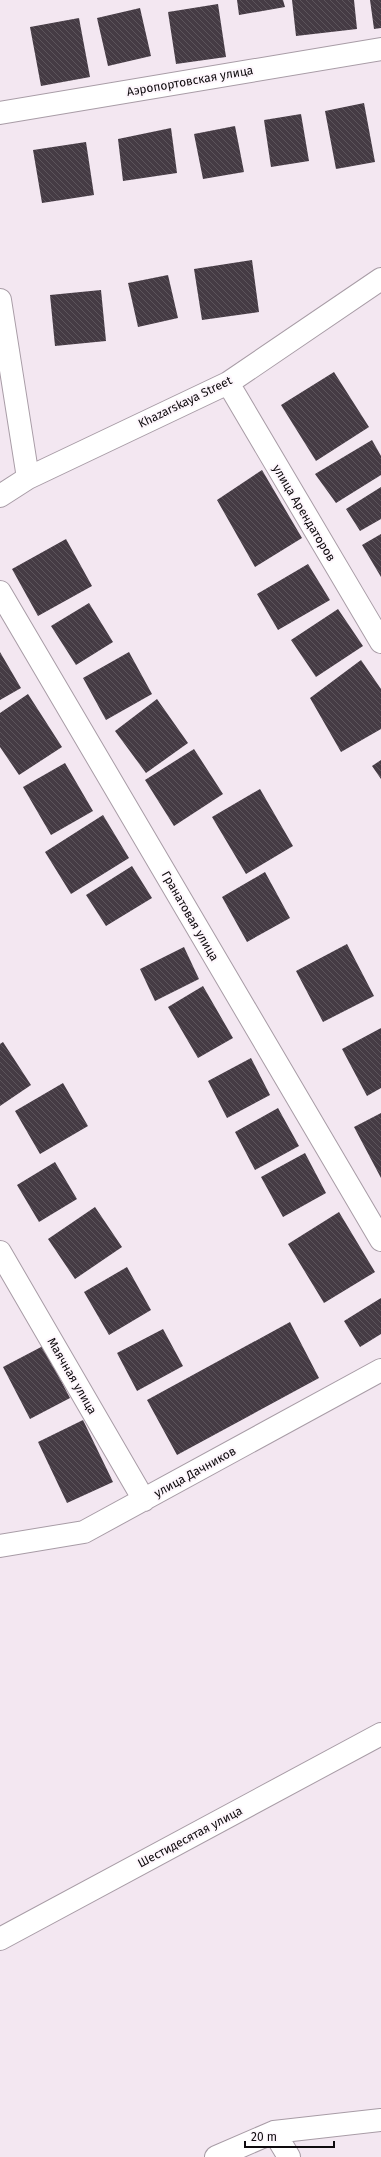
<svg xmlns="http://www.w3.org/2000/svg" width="381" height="2157" font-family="'Fira Sans',sans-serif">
	<defs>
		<pattern id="building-back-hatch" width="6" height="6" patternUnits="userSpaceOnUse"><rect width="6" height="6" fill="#453b44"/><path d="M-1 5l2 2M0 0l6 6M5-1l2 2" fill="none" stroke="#5c545b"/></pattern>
	</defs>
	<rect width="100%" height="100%" fill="#f3e7f1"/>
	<path fill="url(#building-back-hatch)" d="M237 0H283L285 7 239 15Z
		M292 0H354L357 29 296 36Z
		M370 0H381V28L374 29Z
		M218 4 226 57 176 64 168 12Z
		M140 8 151 56 108 66 97 18Z
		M79 18 90 77 41 86 30 27Z
		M364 103 375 162 336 169 325 111Z
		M301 114 309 161 271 167 264 120Z
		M235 126 244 172 203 179 194 134Z
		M171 128 177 173 123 181 118 139Z
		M86 142 94 195 42 203 33 150Z
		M252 260 259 312 202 320 194 269Z
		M168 275 178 318 138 327 128 283Z
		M101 290 106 341 55 346 50 295Z
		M334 372 369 427 316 461 281 405Z
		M372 440 381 456V475L336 503 315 474Z
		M262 470 302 538 255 567 217 500Z
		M381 487V519L360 531 346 509Z
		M381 534V577L362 545Z
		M66 539 92 586 38 616 12 569Z
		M308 564 330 600 278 630 257 594Z
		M89 603 113 642 76 665 51 626Z
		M338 609 363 646 316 677 291 640Z
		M0 652 21 688 0 700Z
		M129 652 152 694 106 720 83 678Z
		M361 660 381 689V729L341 752 310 698Z
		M28 694 62 747 19 775 0 747V713Z
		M157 699 188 743 146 773 115 731Z
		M194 749 223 794 174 826 145 780Z
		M381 760V779L372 766Z
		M65 763 93 811 51 835 23 787Z
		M260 789 293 846 246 874 212 817Z
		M103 815 129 858 71 894 45 852Z
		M132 866 152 898 106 926 86 895Z
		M265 872 290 918 247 942 222 897Z
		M347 944 374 996 323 1022 296 971Z
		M184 947 199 979 155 1001 140 969Z
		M203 986 233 1038 198 1058 168 1007Z
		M381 1028V1088L367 1096 342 1049Z
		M3 1042 31 1085 0 1106V1044Z
		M251 1058 270 1095 227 1118 208 1081Z
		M63 1083 88 1126 40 1154 15 1111Z
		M278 1108 299 1146 255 1170 235 1132Z
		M381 1113V1178L354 1127Z
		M305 1153 326 1193 283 1217 261 1177Z
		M55 1162 77 1199 39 1222 17 1185Z
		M95 1207 122 1247 75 1279 48 1239Z
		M339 1212 375 1272 324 1303 288 1244Z
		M127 1267 151 1310 109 1335 84 1292Z
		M381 1298V1334L360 1347 344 1321Z
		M290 1322 319 1378 177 1455 147 1400Z
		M163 1329 183 1366 137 1391 117 1353Z
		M43 1346 70 1398 30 1419 3 1367Z
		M83 1420 113 1482 67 1503 38 1442Z"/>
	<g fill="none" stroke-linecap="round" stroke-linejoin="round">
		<g stroke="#a89ca6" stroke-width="24">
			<path id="street" d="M0 113 381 49
				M0 300 28 478
				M228 383 381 642
				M0 496 28 478 228 383 381 279
				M0 592 381 1240
				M0 1252 144 1500
				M0 1546 84 1532 381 1370
				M0 1939 381 1734
				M274 2132 289 2157
				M216 2157 274 2132 381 2120"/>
		</g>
		<use href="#street" stroke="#fff" stroke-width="22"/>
	</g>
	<g text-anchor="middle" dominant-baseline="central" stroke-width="4" stroke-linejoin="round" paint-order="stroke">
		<g font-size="12" fill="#0e0a0d" stroke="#fdf6fc">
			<text transform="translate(190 81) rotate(-10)">Аэропортовская улица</text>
			<text transform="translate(185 402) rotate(-26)">Khazarskaya Street</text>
			<text transform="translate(304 513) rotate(59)">улица Арендаторов</text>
			<text transform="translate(190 916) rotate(60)">Гранатовая улица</text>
			<text transform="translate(72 1376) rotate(60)">Маячная улица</text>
			<text transform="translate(195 1472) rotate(-29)">улица Дачников</text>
			<text transform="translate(190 1837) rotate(-28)">Шестидесятая улица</text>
		</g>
	</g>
	<path d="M245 2141v6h89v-6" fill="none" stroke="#0e0a0d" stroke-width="2"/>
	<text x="251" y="2141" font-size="12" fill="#0e0a0d" stroke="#fdf6fc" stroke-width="3" paint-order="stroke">20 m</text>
</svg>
